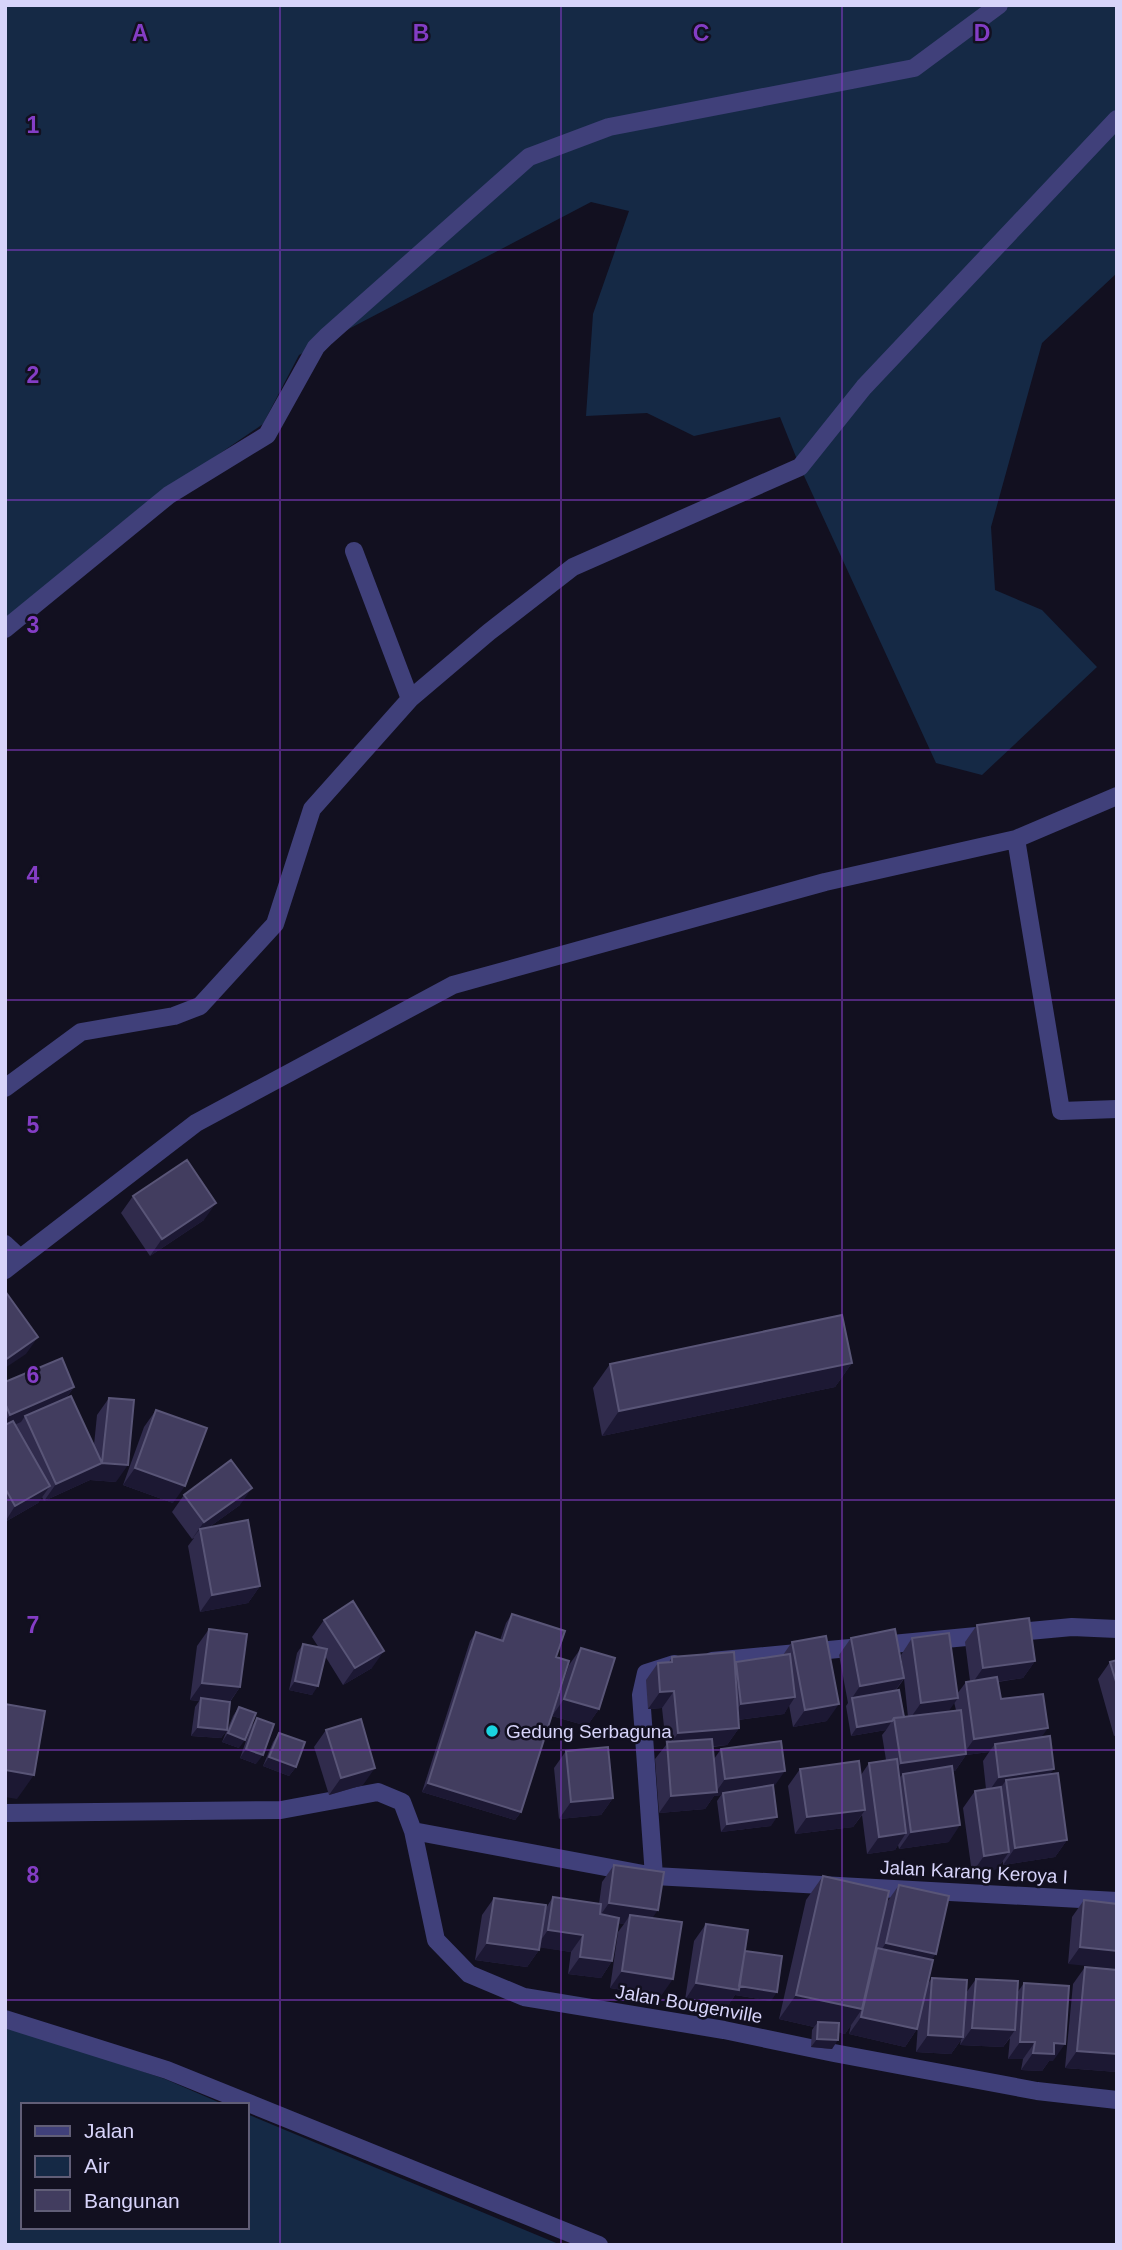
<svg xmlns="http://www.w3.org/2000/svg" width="1122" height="2250" font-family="Arial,sans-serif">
	<rect width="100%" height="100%" fill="#121020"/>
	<path fill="#152945" d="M5 5H1117V273L1042 343 991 527 995 590 1042 610 1097 667 982 775 936 763 800 467 780 417 694 436 647 413 586 416 593 314 629 211 591 202 299 355 263 424 203 465 172 483 107 534 5 621Z
		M5 2025 165 2079 225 2105H23V2227H247V2114L561 2245H5Z"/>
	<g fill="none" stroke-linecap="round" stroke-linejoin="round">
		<path stroke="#40407a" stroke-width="18" d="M5 629 169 495 267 435 316 347 326 337 529 157 609 127 914 68 999 5
			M410 699 489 632 573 567 800 467 864 387 1117 119
			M1016 839 1117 796
			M5 1088 81 1032 174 1016 200 1006 275 924 312 809 410 699 354 551
			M5 1244 20 1258
			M5 1270 196 1123 453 985 825 882 1016 839 1061 1111 1117 1109
			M712 1661 1072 1627 1117 1629
			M5 1813 281 1810 378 1792 402 1802 413 1831 436 1940 469 1974 524 1997 724 2030 834 2053 1037 2091 1117 2100
			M413 1831 654 1876 1117 1901
			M654 1876 641 1695 646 1673 674 1664
			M5 2019 167 2070 599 2245"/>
	</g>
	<path fill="#302b4c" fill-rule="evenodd" d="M133 1196 204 1220 150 1256 121 1213Z
		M852 1363 835 1387 602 1436 593 1388 610 1364Z
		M5 1382 74 1387 67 1397 94 1445 97 1415 109 1398 116 1482 90 1480 44 1501 42 1497 38 1503 5 1522Z
		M156 1410 173 1503 123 1485 144 1427Z
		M184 1495 240 1505 208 1528 260 1586 248 1603 200 1612 188 1546 194 1538 192 1539 172 1512Z
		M512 1614 556 1657 521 1812 515 1820 422 1792 470 1641 476 1632 500 1640 506 1623Z
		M324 1620 372 1668 343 1685 325 1656 312 1695 289 1690 297 1653 303 1644 319 1648 312 1637Z
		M977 1625 1035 1661 1023 1678 998 1682 1001 1699 1042 1737 1067 1840 1055 1857 1003 1865V1861L997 1869 972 1873 963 1808 975 1791 986 1789 983 1761 989 1752 966 1755 955 1771H953L949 1842 899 1849 898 1845 895 1850 867 1854 862 1815 853 1827 795 1834 788 1786 800 1769 861 1775 869 1763 886 1760 882 1735 886 1730 851 1736 846 1706 848 1703 839 1655 851 1638 903 1670 901 1655 912 1638 957 1694 966 1682 970 1681 965 1642ZM904 1679 908 1717H904L896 1690ZM954 1702 956 1710 948 1711Z
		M209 1629 240 1687 230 1702 227 1730 221 1738 191 1736 195 1707 199 1701 190 1700 197 1646Z
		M792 1642 827 1721 793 1727 789 1705 784 1714 738 1720 739 1728 727 1745 713 1747 714 1759 721 1749 773 1788 771 1826 721 1832 717 1801 721 1795 714 1796 705 1809 659 1813 655 1759 666 1745 662 1708 648 1709 646 1680 658 1663 669 1662 672 1657 735 1663 736 1662 783 1655Z
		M581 1648 599 1709 587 1726 552 1716 569 1665Z
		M1117 1660V1735L1114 1736 1098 1679 1110 1662Z
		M239 1707V1748L222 1742 233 1716Z
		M257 1718 256 1764 240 1758 251 1727Z
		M326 1730 363 1785 329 1795 314 1747Z
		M279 1733 296 1767 289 1776 263 1766 273 1742Z
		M566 1751 613 1798 601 1815 559 1819 554 1768Z
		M614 1865 652 1918 661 1996 610 1988 618 1932 624 1924 618 1923 612 1961 601 1978 568 1974 571 1952 540 1947 539 1950 527 1967 475 1960 482 1915 494 1898 546 1908 553 1897 599 1904 602 1882Z
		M823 1876 887 1902 899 1885 932 1960 927 1985 932 1978 966 1993 976 1979 1017 1993 1024 1983 1053 2061H1049L1042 2071 1021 2070 1023 2059H1008L1010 2038 1003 2047 960 2045 961 2040 951 2054 916 2052 918 2025 917 2029 905 2047 849 2034 851 2025 845 2034 839 2032 832 2049 811 2047 812 2030 814 2027 779 2019 806 1900Z
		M1084 1900 1117 1904 1068 1964 1072 1917Z
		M706 1924 745 1951 771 2001 735 1995 727 2007 685 2000 694 1941Z
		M1085 1967 1117 1970V2072L1065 2068 1073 1984Z"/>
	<path fill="#1c1833" d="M216 1203 204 1220 150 1256 162 1239Z
		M38 1337 26 1354 5 1368V1360Z
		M852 1363 835 1387 602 1436 619 1411Z
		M74 1387 62 1404 25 1416 21 1422 5 1429V1421L10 1415Z
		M102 1463 128 1465 116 1482 90 1480 44 1501 56 1484Z
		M135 1468 185 1486 173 1503 123 1485Z
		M50 1486 38 1503 5 1522 15 1506Z
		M252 1488 240 1505 201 1533 200 1529 192 1539 204 1522Z
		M260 1586 248 1603 200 1612 212 1595Z
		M384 1651 372 1668 343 1685 355 1668Z
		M1035 1661 1023 1678 971 1685 983 1668Z
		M904 1678 892 1695 852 1698 860 1686Z
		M295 1681 318 1686 312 1695 289 1690Z
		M202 1683 240 1687 228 1704 201 1698 199 1701 190 1700Z
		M674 1691 662 1708 648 1709 660 1692Z
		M795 1697 784 1714 729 1721 741 1704Z
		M958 1698 946 1715 909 1720 921 1703Z
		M564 1699 599 1709 587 1726 552 1716Z
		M839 1704 827 1721 793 1727 805 1710Z
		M892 1721 886 1730 851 1736 857 1727Z
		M198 1727 227 1730 221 1738 191 1736Z
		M739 1728 727 1745 668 1750V1748L678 1733Z
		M1048 1728 1036 1745 995 1744 989 1752 966 1755 955 1771 903 1778V1774L899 1778 889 1780 901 1763 963 1755 974 1739Z
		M228 1733 245 1740 239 1748 222 1742Z
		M246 1749 263 1755 256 1764 240 1758Z
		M269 1757 296 1767 289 1776 263 1766Z
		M375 1768 363 1785 329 1795 341 1778Z
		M1054 1769 1042 1786 1006 1780 998 1792 987 1794 999 1777Z
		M5 1770 34 1775 17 1799 5 1797Z
		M785 1771 773 1788 723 1793 721 1795 714 1796 705 1809 659 1813 671 1796 716 1792 725 1779Z
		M428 1783 521 1812 515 1820 422 1792Z
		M613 1798 601 1815 559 1819 571 1802Z
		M865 1810 853 1827 795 1834 807 1817Z
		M777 1817 771 1826 721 1832 727 1824Z
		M960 1825 949 1842 899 1849 911 1832Z
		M906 1833 895 1850 867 1854 879 1837Z
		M1067 1840 1055 1857 1003 1865 1015 1848Z
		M1009 1852 997 1869 972 1873 984 1856Z
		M609 1903 658 1910 646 1927 630 1915 624 1924 597 1920Z
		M548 1930 583 1935 571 1952 536 1947Z
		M487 1943 539 1950 527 1967 475 1960Z
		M886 1943 936 1954 924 1971 874 1960Z
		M1080 1947 1117 1951V1969L1068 1964Z
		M580 1957 612 1961 601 1978 568 1974Z
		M622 1971 673 1979 661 1996 610 1988Z
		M696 1983 737 1986 777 1992 771 2001 735 1995 727 2007 685 2000Z
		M796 1995 862 2009 845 2034 818 2028V2022L814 2027 779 2019Z
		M861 2017 917 2029 905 2047 849 2034Z
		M972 2028 1015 2030 1003 2047 960 2045Z
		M928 2035 963 2037 951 2054 916 2052Z
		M817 2039 838 2040 832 2049 811 2047Z
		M1020 2042H1035L1023 2059H1008Z
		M1054 2043 1065 2044 1053 2061H1049L1042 2071 1021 2070 1033 2053Z
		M1077 2051 1117 2054V2072L1065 2068Z"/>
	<path fill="#423d5f" stroke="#595577" stroke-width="2" d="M187 1160 216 1203 162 1239 133 1196Z
		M5 1291 38 1337 5 1360Z
		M842 1315 852 1363 619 1411 610 1364Z
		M62 1358 74 1387 10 1415 5 1403V1382Z
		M71 1396 102 1463 56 1484 25 1416Z
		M109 1398 134 1400 128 1465 102 1463Z
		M156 1410 207 1428 185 1486 135 1468Z
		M13 1421 50 1486 15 1506 5 1488V1425Z
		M231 1460 252 1488 204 1522 184 1495Z
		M248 1520 260 1586 212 1595 200 1529Z
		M353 1601 384 1651 355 1668 324 1620Z
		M512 1614 565 1631 556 1657 569 1661 521 1812 428 1783 476 1632 503 1641Z
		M1029 1618 1035 1661 983 1668 977 1625Z
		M209 1629 247 1634 240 1687 202 1683Z
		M895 1629 904 1678 860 1686 851 1638Z
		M949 1633 958 1698 921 1703 912 1638Z
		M826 1636 839 1704 805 1710 792 1642Z
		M303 1644 327 1649 318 1686 295 1681Z
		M581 1648 615 1658 599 1709 564 1699Z
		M734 1652 739 1728 678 1733 674 1691 660 1692 658 1663 672 1662V1657Z
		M790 1654 795 1697 741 1704 736 1662Z
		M1117 1660V1685L1110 1662Z
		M997 1677 1001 1699 1043 1694 1048 1728 974 1739 966 1682Z
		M899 1690 904 1717 894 1718 892 1721 857 1727 852 1698Z
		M201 1698 230 1702 227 1730 198 1727Z
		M5 1704 45 1711 34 1775 5 1770Z
		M239 1707 256 1713 245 1740 228 1733Z
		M961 1710 966 1754 901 1763 894 1718Z
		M257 1718 274 1724 263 1755 246 1749Z
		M361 1719 375 1768 341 1778 326 1730Z
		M279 1733 305 1742 296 1767 269 1757Z
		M1050 1736 1054 1769 999 1777 995 1744Z
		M712 1739 717 1792 671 1796 667 1742Z
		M781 1741 785 1771 725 1779 721 1749Z
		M608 1747 613 1798 571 1802 566 1751Z
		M897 1759 906 1833 879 1837 869 1763Z
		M859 1761 865 1810 807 1817 800 1769Z
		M952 1766 960 1825 911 1832 903 1774Z
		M1058 1773 1067 1840 1015 1848 1006 1780Z
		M773 1785 777 1817 727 1824 723 1793Z
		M1001 1787 1009 1852 984 1856 975 1791Z
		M614 1865 664 1872 658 1910 609 1903Z
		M823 1876 889 1891 862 2009 796 1995Z
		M899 1885 949 1896 936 1954 886 1943Z
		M553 1897 601 1904 600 1914 619 1918 612 1961 580 1957 583 1935 548 1930Z
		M494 1898 546 1905 539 1950 487 1943Z
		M1084 1900 1117 1904V1951L1080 1947Z
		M630 1915 682 1922 673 1979 622 1971Z
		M706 1924 748 1930 739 1990 696 1983Z
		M877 1948 933 1960 917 2029 861 2017Z
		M745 1951 782 1956 777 1992 739 1986Z
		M1085 1967 1117 1970V2054L1077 2051Z
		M932 1978 967 1980 963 2037 928 2035Z
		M976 1979 1018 1981 1015 2030 972 2028Z
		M1024 1983 1069 1986 1065 2044 1054 2043V2054L1033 2053 1035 2042H1020Z
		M818 2022 839 2023 838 2040 817 2039Z"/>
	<path fill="none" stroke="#843dc5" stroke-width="2" stroke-opacity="0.55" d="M280 5V2245M561 5V2245M842 5V2245M5 250H1117M5 500H1117M5 750H1117M5 1000H1117M5 1250H1117M5 1500H1117M5 1750H1117M5 2000H1117"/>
	<circle fill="#1ad4e0" stroke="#121020" stroke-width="2.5" cx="492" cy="1731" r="7"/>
	<g text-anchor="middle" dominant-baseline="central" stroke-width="5" stroke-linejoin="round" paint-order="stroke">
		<g font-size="19" fill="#d7d4fa" stroke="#121020" text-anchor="start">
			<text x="506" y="1731">Gedung Serbaguna</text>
		</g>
		<g font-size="19" fill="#d7d4fa" stroke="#121020">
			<text transform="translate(974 1872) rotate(3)">Jalan Karang Keroya I</text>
			<text transform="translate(689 2004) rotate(10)">Jalan Bougenville</text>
		</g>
	</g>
	<g font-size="23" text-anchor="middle" font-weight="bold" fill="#843dc5" stroke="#121020" stroke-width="5" stroke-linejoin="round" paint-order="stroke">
		<text x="140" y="41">A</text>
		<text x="421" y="41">B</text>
		<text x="701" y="41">C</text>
		<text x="982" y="41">D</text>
		<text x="33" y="133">1</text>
		<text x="33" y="383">2</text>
		<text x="33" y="633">3</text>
		<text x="33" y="883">4</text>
		<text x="33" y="1133">5</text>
		<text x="33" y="1383">6</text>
		<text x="33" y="1633">7</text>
		<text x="33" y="1883">8</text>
	</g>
	<rect width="1122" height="2250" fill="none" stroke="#d7d4fa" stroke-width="14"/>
	<rect x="21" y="2103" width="228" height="126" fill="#121020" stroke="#615e77" stroke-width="2"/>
	<rect x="35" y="2126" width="35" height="10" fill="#40407a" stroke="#615e77" stroke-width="2"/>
	<text x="84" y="2138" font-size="21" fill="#d7d4fa">Jalan</text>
	<rect x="35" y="2156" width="35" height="21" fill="#152945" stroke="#615e77" stroke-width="2"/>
	<text x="84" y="2173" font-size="21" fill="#d7d4fa">Air</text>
	<rect x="35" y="2190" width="35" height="21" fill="#423d5f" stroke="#615e77" stroke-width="2"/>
	<text x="84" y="2208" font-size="21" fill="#d7d4fa">Bangunan</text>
</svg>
